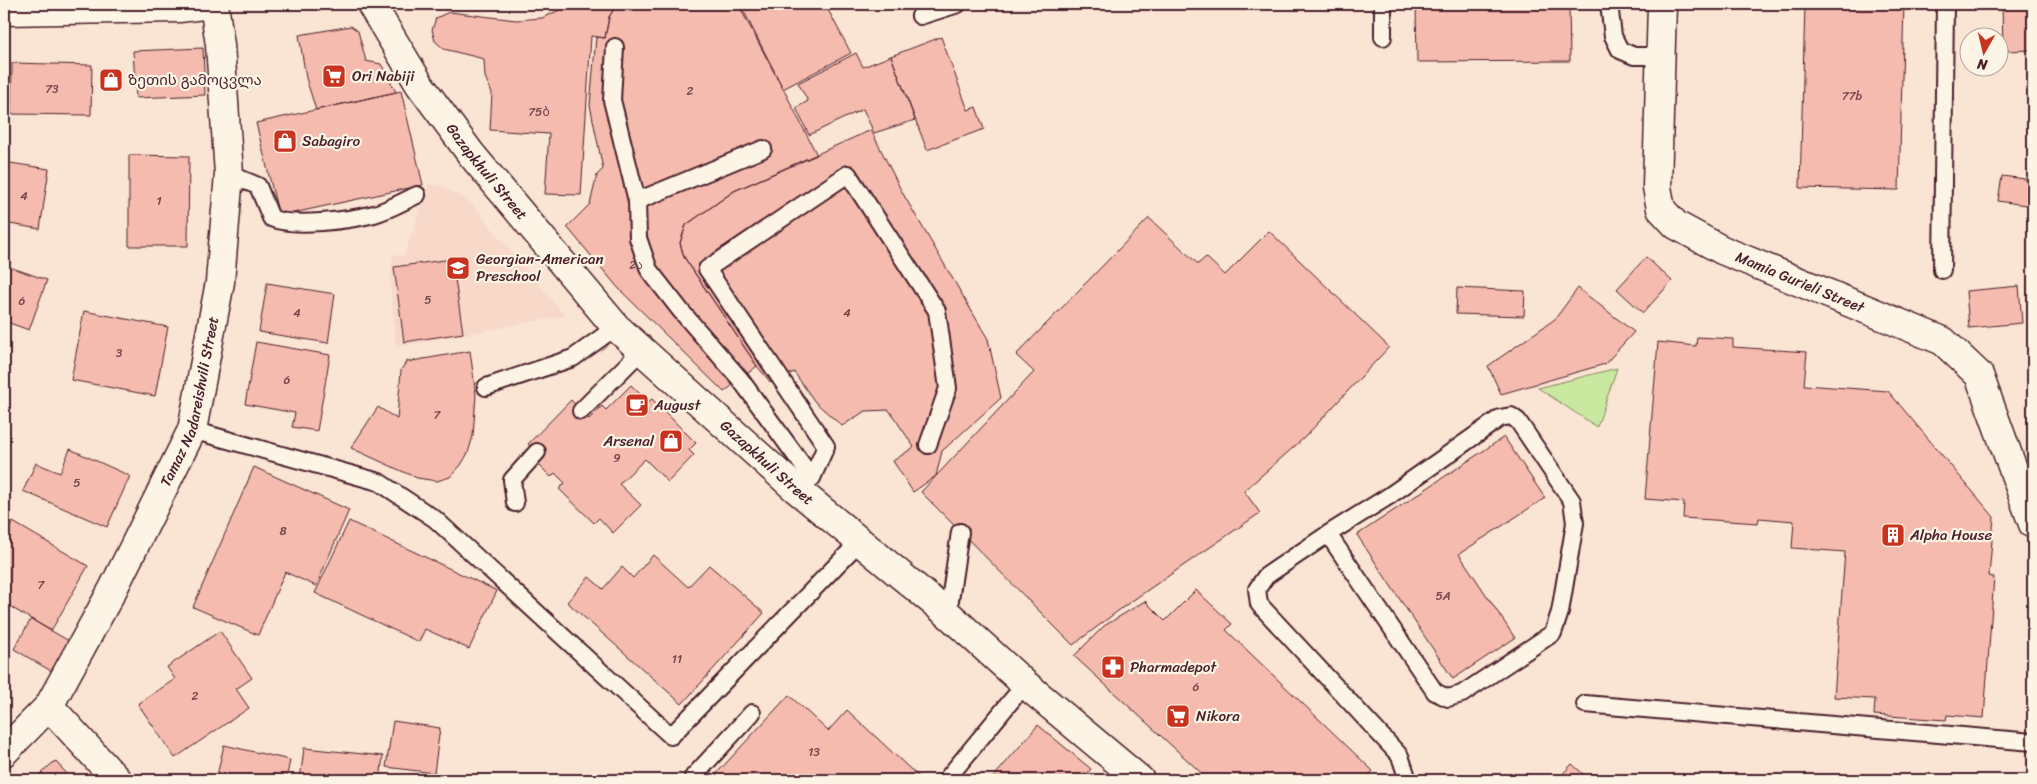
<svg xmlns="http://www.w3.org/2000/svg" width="2037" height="784" font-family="Sriracha,'Noto Sans Georgian',sans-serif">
	<rect width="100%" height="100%" fill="#fae4d4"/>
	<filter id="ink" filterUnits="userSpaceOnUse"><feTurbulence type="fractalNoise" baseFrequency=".02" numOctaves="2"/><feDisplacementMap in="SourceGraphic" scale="10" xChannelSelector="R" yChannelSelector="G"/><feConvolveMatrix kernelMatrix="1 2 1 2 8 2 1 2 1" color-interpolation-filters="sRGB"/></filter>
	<g filter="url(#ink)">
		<path fill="#f8d8c9" d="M429 184 441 186 469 201 565 316 396 347 390 280 393 255 404 256Z"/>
		<path fill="#cae9a0" stroke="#8a8466" d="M1617 368 1597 427 1538 388Z"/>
		<path fill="#f5bbae" stroke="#4a1f2b" d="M573 4H617L609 17 605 38 591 36 581 195 545 194 549 134 490 130 492 93 485 77 484 59 444 49 435 41 432 30 436 18 449 12 516 20 542 18Z
			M617 4H740L817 155 734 191 686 225 680 243 684 257 757 366 724 392 620 290 567 227 590 204 597 175 603 169 590 105 596 37 605 38 609 17Z
			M738 4H825L851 53 783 89Z
			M1416 4H1569L1570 61 1417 62Z
			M1805 4H1904L1899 190 1800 188Z
			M2002 4H2033V50L2003 51Z
			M351 26 358 31 366 61 381 64 396 92 316 110 306 78 299 35Z
			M941 37 968 110 976 107 984 129 927 150 891 56Z
			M203 48 205 95 136 98 133 51Z
			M856 53 863 67 891 56 915 120 874 133 863 109 809 135 796 108 808 101 798 83Z
			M12 63 92 65 91 115 11 114Z
			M401 91 423 185 279 216 256 123Z
			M871 130 902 192 988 339 1001 398 942 451 936 476 913 492 893 461 914 447 889 410 865 411 842 426 815 402 794 372 771 383 757 366 684 257 680 243 686 225 734 191Z
			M129 155 189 156 188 246H129Z
			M4 162 49 169 40 229 4 223Z
			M2002 176 2033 180V206L1998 201Z
			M1149 218 1198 264 1206 257 1225 275 1269 231 1389 347 1304 438 1244 491 1260 513 1126 605 1073 645 921 492 1034 372 1016 355Z
			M1646 257 1672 281 1643 313 1617 289Z
			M452 259 463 333 404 342 394 267Z
			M4 265 47 280 29 330 4 321Z
			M267 283 335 294 328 343 259 332Z
			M2019 286 2022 323 1969 328 1966 291Z
			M1457 288 1525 291 1524 316 1456 314Z
			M1578 288 1634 332 1605 364 1501 394 1488 366 1555 319Z
			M84 311 168 327 155 396 71 380Z
			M1697 337 1733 339V347L1807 352 1804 385 1888 391 1994 517 1989 576 1994 577 1984 718 1947 715 1946 720 1874 715 1875 699 1834 697 1845 552 1792 548 1794 521 1759 518 1758 523 1683 518 1684 502 1645 499 1658 342 1696 346Z
			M256 342 330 355 317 431 292 427 295 413 245 404Z
			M470 351 476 395 473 436 468 453 461 465 450 477 437 481 417 478 351 448 378 407 397 419 401 370 406 362Z
			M631 385 648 402 652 399 696 443 689 450 694 455 668 482 645 459 619 484 641 505 613 533 599 518 594 523 559 489 565 483 555 473 551 477 537 463 543 458 528 444 571 400 589 419 602 406 606 410Z
			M1504 437 1545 498 1459 554 1515 638 1453 679 1357 535Z
			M70 449 130 476 107 527 23 491 36 463 60 473Z
			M254 467 349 510 316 586 285 572 258 635 193 607Z
			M349 521 497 591 469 649 425 629 419 642 315 593Z
			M13 522 88 566 51 631 4 603V538Z
			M653 555 688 587 709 565 764 613 682 704 567 602 589 577 603 589 622 567 633 578Z
			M1196 590 1232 624 1226 630 1373 771 1364 780H1209L1074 656 1104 626 1145 601 1165 621Z
			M31 619 69 641 51 671 14 649Z
			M220 631 252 678 236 689 249 708 175 758 138 704 175 679 167 667Z
			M789 695 828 731 847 710 922 780H723L716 774Z
			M393 721 440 728 434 773 386 767Z
			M1038 725 1091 769 1082 780H991Z
			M224 745 290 760 286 780H216Z
			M304 748 383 756 380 780H300Z
			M55 761 73 780H33Z
			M1572 764 1590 780H1557Z"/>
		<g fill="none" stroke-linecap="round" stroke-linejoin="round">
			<g stroke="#4a1f2b" stroke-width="20">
				<path id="service" d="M1609 4 1613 36 1620 50 1634 56H1661
					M920 16 958 4
					M1383 37V4
					M615 47 612 100 637 201 638 238 649 270 681 311 740 379 812 478 805 482
					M229 174 258 186 271 218C293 228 350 220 374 214 389 210 404 201 417 195
					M637 201 763 149
					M1942 270 1945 4
					M486 387 573 358 616 327
					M581 411 642 350
					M192 430 379 482 435 519 671 736 859 542
					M812 478 826 446 707 269 848 174 937 311 948 388 928 445
					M515 503 512 480 537 452
					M1328 534 1435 692 1448 698 1462 694 1553 633 1560 612 1575 523 1572 501 1518 421 1511 416 1500 418 1389 496 1328 534 1266 576 1257 589 1259 604 1400 756 1408 780
					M948 614 960 532
					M1585 704 2033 742
					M696 780 693 777 752 713
					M946 780 1025 684"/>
			</g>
			<g stroke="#4a1f2b" stroke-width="31">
				<g id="minor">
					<path id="s1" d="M371 4 420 85 471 154 616 327 796 489 948 614 1025 684 1140 780"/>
					<path id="s2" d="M1662 4 1657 187 1661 209 1676 225 1722 250 1943 341 1979 375 2033 524"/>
					<path d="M49 706 117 780"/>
					<path id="s3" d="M4 752 49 706 113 589 192 430 220 282 229 174 220 45 214 4"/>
				</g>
			</g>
			<g stroke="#4a1f2b" stroke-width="31">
				<path id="secondary" d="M4 11 179 8 211 4"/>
			</g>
			<use href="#service" stroke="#fcf5e5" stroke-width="16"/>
			<use href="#minor" stroke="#fcf5e5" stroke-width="28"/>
			<use href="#secondary" stroke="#fcf5e5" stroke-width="28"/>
		</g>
	</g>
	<defs>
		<g id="supermarket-square" transform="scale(1.25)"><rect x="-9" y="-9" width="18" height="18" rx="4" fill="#c8321e" stroke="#fcf5e5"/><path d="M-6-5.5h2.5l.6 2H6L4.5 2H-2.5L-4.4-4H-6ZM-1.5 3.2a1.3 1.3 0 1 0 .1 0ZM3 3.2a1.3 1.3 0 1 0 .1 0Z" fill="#fff"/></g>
		<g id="shop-square" transform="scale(1.25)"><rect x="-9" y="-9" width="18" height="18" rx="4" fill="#c8321e" stroke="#fcf5e5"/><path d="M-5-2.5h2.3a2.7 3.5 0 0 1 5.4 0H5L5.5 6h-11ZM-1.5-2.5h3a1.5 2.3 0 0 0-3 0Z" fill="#fff"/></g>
		<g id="school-square" transform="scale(1.25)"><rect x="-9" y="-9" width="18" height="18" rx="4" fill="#c8321e" stroke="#fcf5e5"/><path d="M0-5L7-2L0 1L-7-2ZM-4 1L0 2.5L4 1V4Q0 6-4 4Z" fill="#fff"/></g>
		<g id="cafe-square" transform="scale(1.25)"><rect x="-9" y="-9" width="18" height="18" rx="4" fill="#c8321e" stroke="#fcf5e5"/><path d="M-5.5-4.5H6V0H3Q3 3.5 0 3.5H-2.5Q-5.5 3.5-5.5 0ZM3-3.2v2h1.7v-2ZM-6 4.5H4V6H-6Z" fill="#fff"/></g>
		<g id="building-square" transform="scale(1.25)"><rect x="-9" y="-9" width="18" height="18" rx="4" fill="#c8321e" stroke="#fcf5e5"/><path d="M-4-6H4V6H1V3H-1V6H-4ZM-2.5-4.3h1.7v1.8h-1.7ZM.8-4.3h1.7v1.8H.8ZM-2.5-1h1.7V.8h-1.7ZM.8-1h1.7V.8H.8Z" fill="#fff"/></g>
		<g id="pharmacy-square" transform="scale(1.25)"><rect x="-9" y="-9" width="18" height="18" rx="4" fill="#c8321e" stroke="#fcf5e5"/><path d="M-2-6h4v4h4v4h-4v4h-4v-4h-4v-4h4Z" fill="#fff"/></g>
	</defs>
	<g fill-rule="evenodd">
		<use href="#supermarket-square" x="334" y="76"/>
		<use href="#shop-square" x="111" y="80"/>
		<use href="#shop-square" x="285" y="141"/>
		<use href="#school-square" x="458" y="268"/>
		<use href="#cafe-square" x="637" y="405"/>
		<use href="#shop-square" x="671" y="441"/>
		<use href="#building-square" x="1893" y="535"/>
		<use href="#pharmacy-square" x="1113" y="667"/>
		<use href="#supermarket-square" x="1178" y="716"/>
	</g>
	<g text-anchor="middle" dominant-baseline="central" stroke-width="4.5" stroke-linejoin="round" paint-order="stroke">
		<g font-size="12" fill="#75464c">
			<text x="52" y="89">73</text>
			<text x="690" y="91">2</text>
			<text x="1852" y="96">77b</text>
			<text x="539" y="112">75ბ</text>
			<text x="24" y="196">4</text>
			<text x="159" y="201">1</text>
			<text x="636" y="265">2ა</text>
			<text x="428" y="300">5</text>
			<text x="22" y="301">6</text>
			<text x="297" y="313">4</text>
			<text x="847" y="313">4</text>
			<text x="119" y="353">3</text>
			<text x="287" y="380">6</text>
			<text x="437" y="415">7</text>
			<text x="617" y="458">9</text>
			<text x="77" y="483">5</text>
			<text x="283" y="531">8</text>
			<text x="41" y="585">7</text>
			<text x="1443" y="596">5A</text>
			<text x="677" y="659">11</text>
			<text x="1196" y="687">6</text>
			<text x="195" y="696">2</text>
			<text x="814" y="752">13</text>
		</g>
		<g font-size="15" fill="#4a1f2b" stroke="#fcf5e5" text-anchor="start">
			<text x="352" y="76">Ori Nabiji</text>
			<text x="128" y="80">ზეთის გამოცვლა</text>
			<text x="302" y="141">Sabagiro</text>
			<text x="476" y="259">Georgian-American<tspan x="476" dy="17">Preschool</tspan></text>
			<text x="654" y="405">August</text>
			<text x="654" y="441" text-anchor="end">Arsenal</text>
			<text x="1910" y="535">Alpha House</text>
			<text x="1130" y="667">Pharmadepot</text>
			<text x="1196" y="716">Nikora</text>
		</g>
		<g font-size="15" fill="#4a1f2b" stroke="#fcf5e5">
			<text stroke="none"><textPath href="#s1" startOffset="204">Gazapkhuli Street</textPath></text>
			<text stroke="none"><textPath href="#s2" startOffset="364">Mamia Gurieli Street</textPath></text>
			<text stroke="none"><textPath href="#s3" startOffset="402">Tamaz Nadareishvili Street</textPath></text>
			<text stroke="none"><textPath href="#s1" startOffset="609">Gazapkhuli Street</textPath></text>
		</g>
	</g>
	<rect width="2037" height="784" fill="none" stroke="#fcf5e5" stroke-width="20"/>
	<rect x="10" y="10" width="2017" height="764" fill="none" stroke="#4a1f2b" stroke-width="2" filter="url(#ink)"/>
	<g transform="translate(1984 52) rotate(188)"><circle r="24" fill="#fcf5e5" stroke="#b59f9b"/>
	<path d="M0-4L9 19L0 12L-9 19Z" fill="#c8321e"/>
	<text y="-8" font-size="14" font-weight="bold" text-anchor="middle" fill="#4a1f2b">N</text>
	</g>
</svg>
